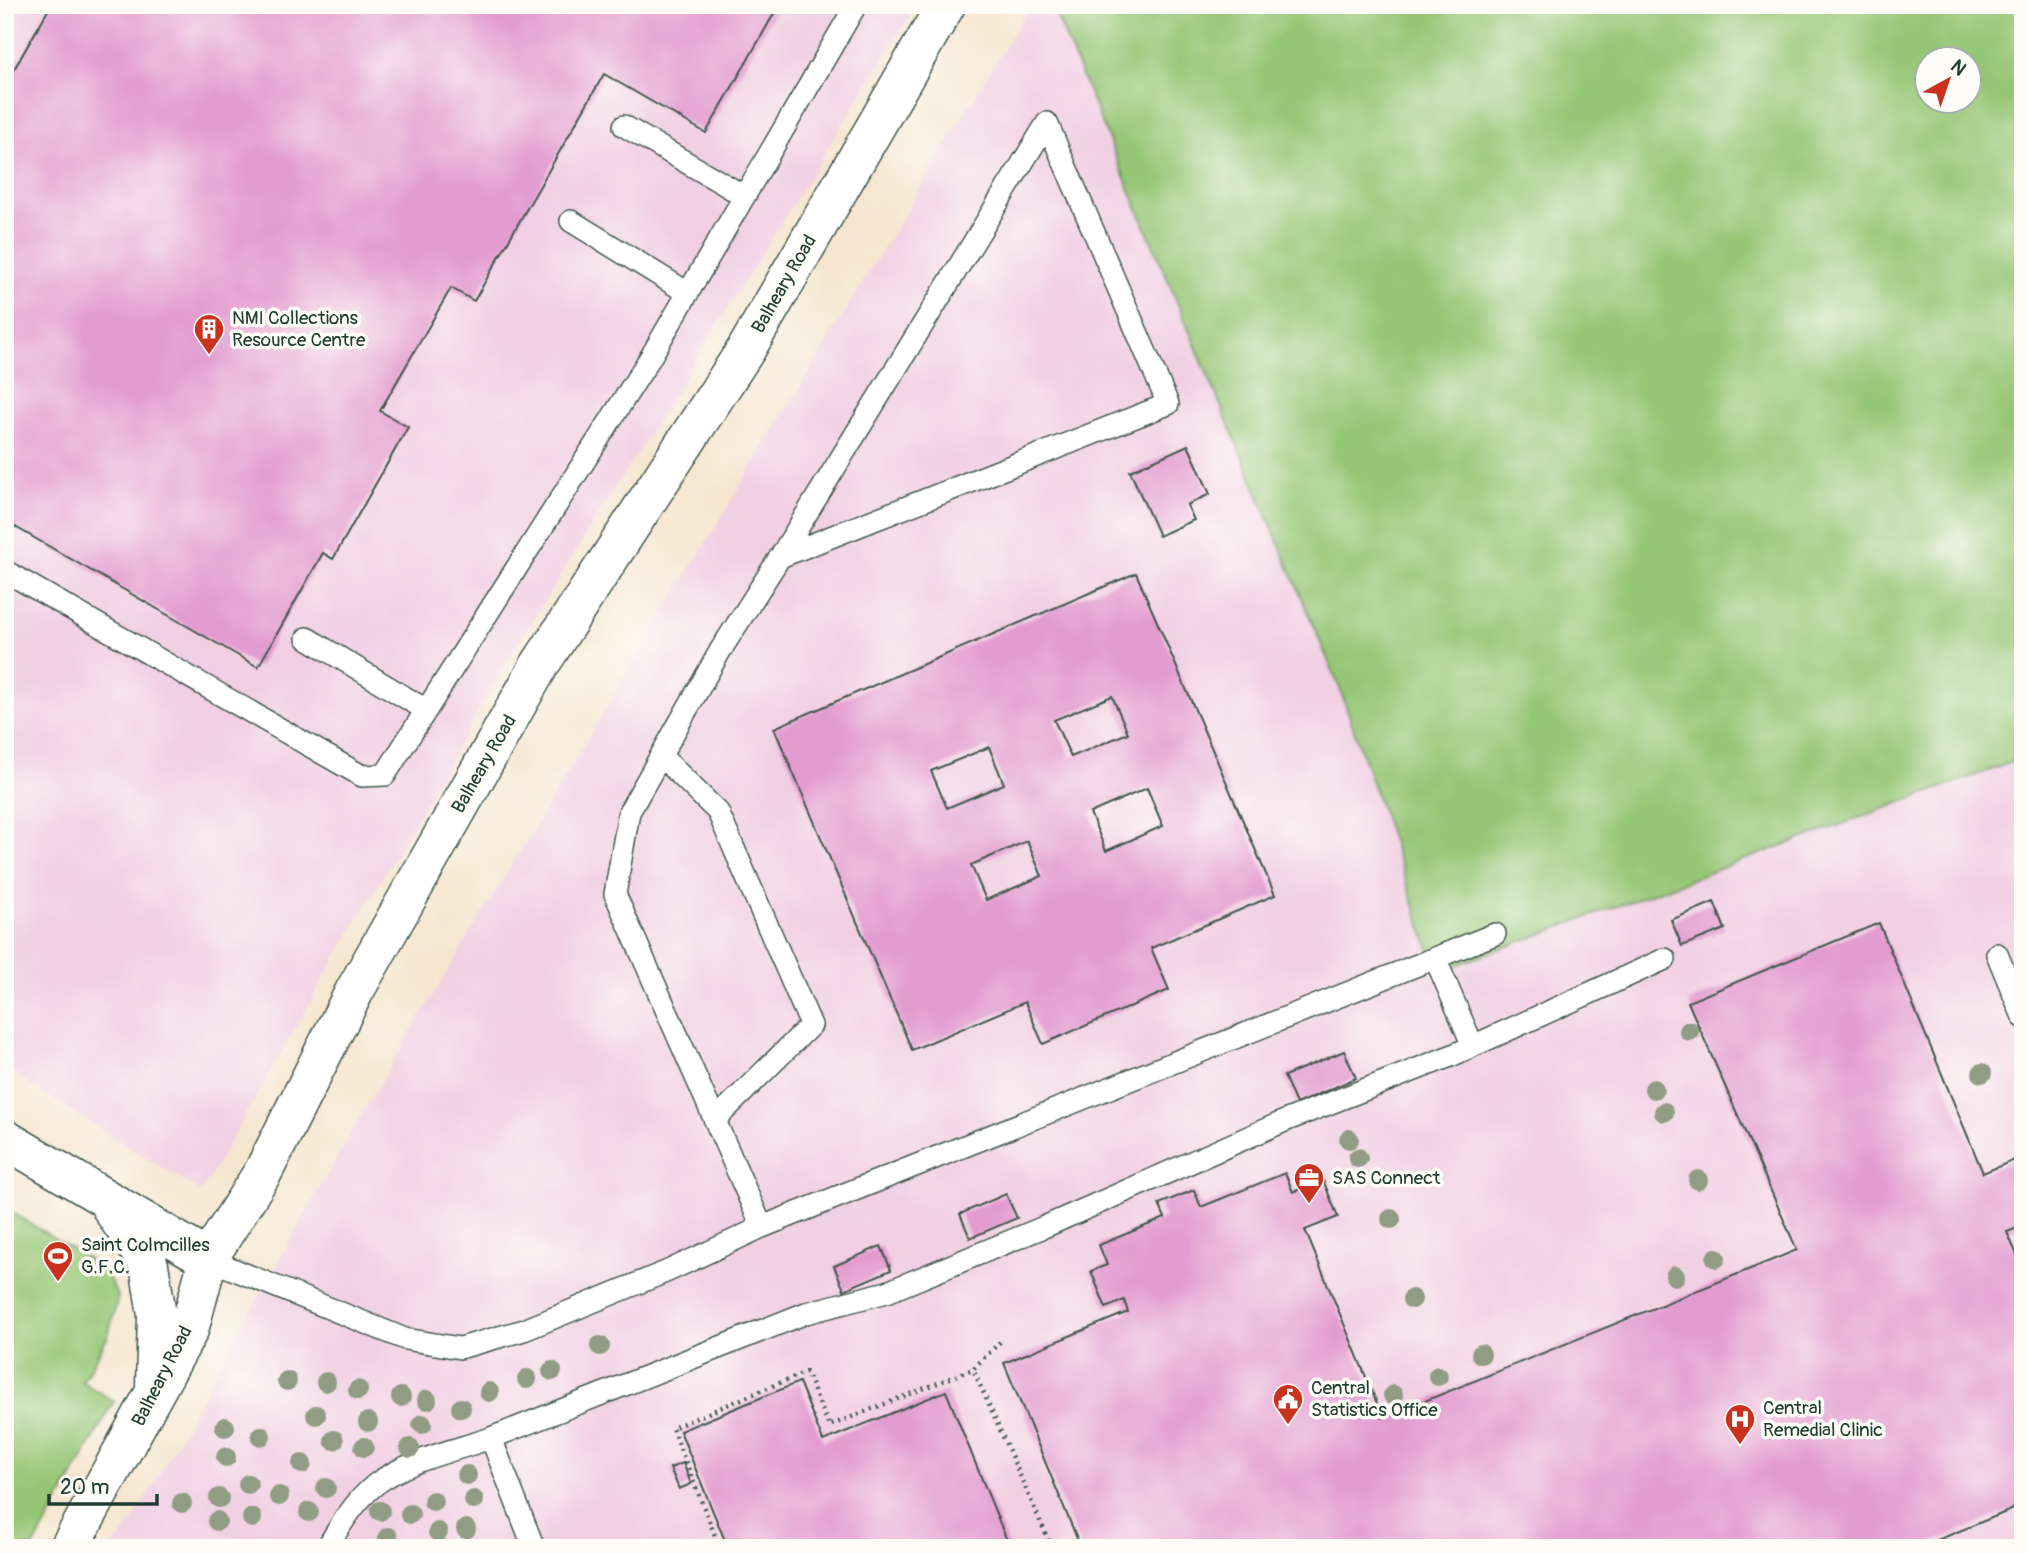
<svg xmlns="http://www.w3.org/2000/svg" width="2028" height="1553" font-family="Pangolin,sans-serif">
	<rect width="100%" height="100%" fill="#fdfcf7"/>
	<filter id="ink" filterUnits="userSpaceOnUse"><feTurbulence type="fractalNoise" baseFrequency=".0143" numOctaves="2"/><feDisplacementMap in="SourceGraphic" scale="14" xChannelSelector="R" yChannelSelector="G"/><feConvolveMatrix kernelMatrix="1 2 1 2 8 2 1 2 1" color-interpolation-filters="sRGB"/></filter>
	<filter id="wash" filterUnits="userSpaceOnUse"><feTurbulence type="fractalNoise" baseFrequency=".00686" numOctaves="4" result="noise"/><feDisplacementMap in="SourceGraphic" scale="28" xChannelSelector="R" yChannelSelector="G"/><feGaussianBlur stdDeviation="1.57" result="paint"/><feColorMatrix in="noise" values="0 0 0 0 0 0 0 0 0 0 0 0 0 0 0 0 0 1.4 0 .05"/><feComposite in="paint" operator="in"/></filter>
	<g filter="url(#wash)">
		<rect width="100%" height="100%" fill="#f6e6d0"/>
		<path fill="#f1d0e3" d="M5 5H917L507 661 201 1192 33 1087 5 1065Z
			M1030 5H1052L1339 686 1437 972 2023 758V1548H113L132 1522 358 1120Z"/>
		<path fill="#95c675" stroke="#5a8254" stroke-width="2" fill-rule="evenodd" d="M1052 5H2023V758L1437 972 1339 686ZM1926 60H1968V102H1926Z
			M5 1208 104 1269 118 1297 108 1336 82 1382 114 1401 33 1548H5Z"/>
		<g id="blocks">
			<path fill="#e39cd0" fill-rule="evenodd" d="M51 5H779L706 133 604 74 474 301 451 288 380 411 408 427 333 559 323 553 258 667 5 521V85Z
				M1188 445 1210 494 1187 505 1194 520 1159 536 1130 471Z
				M1136 573 1275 895 1151 948 1169 990 1043 1044 1025 1002 912 1050 774 728ZM1112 696 1128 733 1071 757 1054 720ZM989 747 1004 784 947 808 931 771ZM1147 788 1163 826 1106 851 1090 813ZM1027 841 1042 876 986 900 971 865Z
				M1714 902 1725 929 1682 946 1671 920Z
				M1879 923 1983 1173 2017 1159 2023 1174V1226L2007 1232 2023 1269V1505L1918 1548H1081L1004 1363 1128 1312 1124 1300 1106 1308 1091 1271 1107 1265 1099 1245 1165 1218 1159 1204 1194 1190 1201 1207 1285 1173 1293 1192 1323 1180 1338 1217 1305 1230 1383 1418 1797 1250 1688 1002Z
				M1344 1051 1356 1078 1296 1104 1284 1076Z
				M1006 1194 1017 1218 970 1238 960 1214Z
				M881 1246 891 1270 844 1290 834 1266Z
				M799 1382 823 1441 946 1391 1010 1548H728L680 1431Z
				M683 1463 691 1484 679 1489 670 1468Z"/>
		</g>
	</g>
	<g filter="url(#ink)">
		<use href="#blocks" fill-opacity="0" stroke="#3f564b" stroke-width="2"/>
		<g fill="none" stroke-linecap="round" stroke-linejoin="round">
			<g stroke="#3f564b" stroke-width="24">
				<path id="lane" d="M624 126 744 196
					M571 221 688 293
					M5 571 362 776 385 775 650 358 856 5
					M307 638 426 710
					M661 756 718 812 811 1025 715 1120
					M1997 954 2023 1017
					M1435 958 1473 1046
					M762 1227 615 894 629 812 720 651 780 557 1168 404 1047 123 780 557
					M208 1259 405 1339 460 1348 524 1330 668 1271 762 1227 1495 934
					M491 1438 806 1313 887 1292 1044 1227 1287 1120 1453 1055 1665 959
					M327 1548C340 1525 355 1501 376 1484 408 1460 453 1451 491 1438L534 1548"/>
			</g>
			<g stroke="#3f564b" stroke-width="41">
				<path id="secondary" d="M5 1139 208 1259
					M110 1206 149 1265 157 1315 155 1385
					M69 1548 189 1330 208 1259 263 1172 354 992 539 666 747 348 946 5"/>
			</g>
			<path stroke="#3f564b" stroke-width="4.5" stroke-dasharray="2 5" stroke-linecap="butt" d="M2013 5 2023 14
				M1000 1342 973 1369 1052 1548
				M720 1548 672 1428 806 1372 829 1426 973 1369"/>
			<use href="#lane" stroke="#fff" stroke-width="21"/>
			<use href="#secondary" stroke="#fff" stroke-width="38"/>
		</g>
		<g fill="#909c83">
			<circle cx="1689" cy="1031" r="10"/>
			<circle cx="1982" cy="1073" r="10"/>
			<circle cx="1654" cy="1089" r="10"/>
			<circle cx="1664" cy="1112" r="10"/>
			<circle cx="1349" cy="1139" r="10"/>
			<circle cx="1358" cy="1158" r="10"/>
			<circle cx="1698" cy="1180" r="10"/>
			<circle cx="1391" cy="1219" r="10"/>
			<circle cx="1716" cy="1258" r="10"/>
			<circle cx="1675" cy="1276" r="10"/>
			<circle cx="1412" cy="1299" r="10"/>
			<circle cx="600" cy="1346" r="10"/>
			<circle cx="1481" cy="1354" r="10"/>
			<circle cx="552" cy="1371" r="10"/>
			<circle cx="1438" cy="1376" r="10"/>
			<circle cx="527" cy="1379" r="10"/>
			<circle cx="287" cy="1381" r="10"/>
			<circle cx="326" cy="1382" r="10"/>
			<circle cx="358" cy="1390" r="10"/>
			<circle cx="489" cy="1392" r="10"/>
			<circle cx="1393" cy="1395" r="10"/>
			<circle cx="401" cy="1397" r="10"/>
			<circle cx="427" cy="1400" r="10"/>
			<circle cx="461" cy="1408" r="10"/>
			<circle cx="316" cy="1415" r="10"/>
			<circle cx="368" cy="1422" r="10"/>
			<circle cx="422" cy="1424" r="10"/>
			<circle cx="225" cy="1427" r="10"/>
			<circle cx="261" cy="1436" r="10"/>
			<circle cx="334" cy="1440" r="10"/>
			<circle cx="364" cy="1447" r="10"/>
			<circle cx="410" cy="1448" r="10"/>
			<circle cx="226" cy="1457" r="10"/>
			<circle cx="302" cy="1464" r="10"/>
			<circle cx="467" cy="1475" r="10"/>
			<circle cx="248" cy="1484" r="10"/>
			<circle cx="326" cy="1488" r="10"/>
			<circle cx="279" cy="1496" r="10"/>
			<circle cx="219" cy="1498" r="10"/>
			<circle cx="474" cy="1500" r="10"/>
			<circle cx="433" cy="1501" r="10"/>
			<circle cx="182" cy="1503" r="10"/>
			<circle cx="380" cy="1511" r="10"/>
			<circle cx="309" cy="1512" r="10"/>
			<circle cx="410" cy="1514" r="10"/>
			<circle cx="252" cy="1518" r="10"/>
			<circle cx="217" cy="1521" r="10"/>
			<circle cx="466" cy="1529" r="10"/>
			<circle cx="438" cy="1532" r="10"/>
			<circle cx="388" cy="1537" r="10"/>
		</g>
	</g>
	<defs>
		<g id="building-pin" transform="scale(1.575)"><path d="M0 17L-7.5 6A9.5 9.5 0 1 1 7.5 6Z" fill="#c8321e" stroke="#fdfcf7"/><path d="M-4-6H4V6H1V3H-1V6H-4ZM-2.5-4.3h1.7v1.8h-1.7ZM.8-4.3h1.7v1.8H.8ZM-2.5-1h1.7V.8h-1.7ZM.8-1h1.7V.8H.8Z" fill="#fff"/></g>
		<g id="office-pin" transform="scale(1.575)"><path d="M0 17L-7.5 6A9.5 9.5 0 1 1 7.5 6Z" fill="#c8321e" stroke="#fdfcf7"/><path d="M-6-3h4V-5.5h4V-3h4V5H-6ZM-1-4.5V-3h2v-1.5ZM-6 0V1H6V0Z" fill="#fff"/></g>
		<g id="stadium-pin" transform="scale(1.575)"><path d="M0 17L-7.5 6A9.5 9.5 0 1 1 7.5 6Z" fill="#c8321e" stroke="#fdfcf7"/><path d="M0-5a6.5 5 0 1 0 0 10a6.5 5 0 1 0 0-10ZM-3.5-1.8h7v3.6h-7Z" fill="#fff"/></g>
		<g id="civic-pin" transform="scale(1.575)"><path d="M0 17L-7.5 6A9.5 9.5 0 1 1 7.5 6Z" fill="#c8321e" stroke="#fdfcf7"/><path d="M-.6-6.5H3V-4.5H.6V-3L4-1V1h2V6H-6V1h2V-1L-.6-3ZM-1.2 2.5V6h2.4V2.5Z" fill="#fff"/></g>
		<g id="hospital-pin" transform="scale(1.575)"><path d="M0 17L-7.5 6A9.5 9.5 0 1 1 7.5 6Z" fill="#c8321e" stroke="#fdfcf7"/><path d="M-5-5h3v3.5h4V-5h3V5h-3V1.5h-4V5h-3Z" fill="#fff"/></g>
	</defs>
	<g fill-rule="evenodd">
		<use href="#building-pin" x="209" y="329"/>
		<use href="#office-pin" x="1309" y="1178"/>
		<use href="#stadium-pin" x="58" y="1256"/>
		<use href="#civic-pin" x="1288" y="1399"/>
		<use href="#hospital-pin" x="1740" y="1419"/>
	</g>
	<g text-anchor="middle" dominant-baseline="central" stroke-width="7" stroke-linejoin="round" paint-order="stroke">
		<g font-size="19" fill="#1f3d34" stroke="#fdfcf7">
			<text transform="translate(784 284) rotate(-60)">Balheary Road</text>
			<text transform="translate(484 764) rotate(-60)">Balheary Road</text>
			<text transform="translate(162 1376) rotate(-63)">Balheary Road</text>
		</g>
		<g font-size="19" fill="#1f3d34" stroke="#fdfcf7" text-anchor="start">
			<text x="232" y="318">NMI Collections<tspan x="232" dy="22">Resource Centre</tspan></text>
			<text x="1332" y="1178">SAS Connect</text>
			<text x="81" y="1245">Saint Colmcilles<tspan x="81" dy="22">G.F.C.</tspan></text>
			<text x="1311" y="1388">Central<tspan x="1311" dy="22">Statistics Office</tspan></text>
			<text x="1763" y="1408">Central<tspan x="1763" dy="22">Remedial Clinic</tspan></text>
		</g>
	</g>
	<rect width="2028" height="1553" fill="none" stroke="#fdfcf7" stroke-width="28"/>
	<g transform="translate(1948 80) rotate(40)"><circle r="33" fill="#fdfcf7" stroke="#a4b0a9" stroke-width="2"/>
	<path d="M0-5L12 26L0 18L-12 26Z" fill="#c8321e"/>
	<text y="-10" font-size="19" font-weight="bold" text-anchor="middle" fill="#1f3d34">N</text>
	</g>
	<path d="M49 1494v10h108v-10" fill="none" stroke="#1f3d34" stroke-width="3.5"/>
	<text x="60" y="1494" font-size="21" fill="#1f3d34" stroke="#fdfcf7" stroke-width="5" paint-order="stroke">20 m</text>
</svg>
